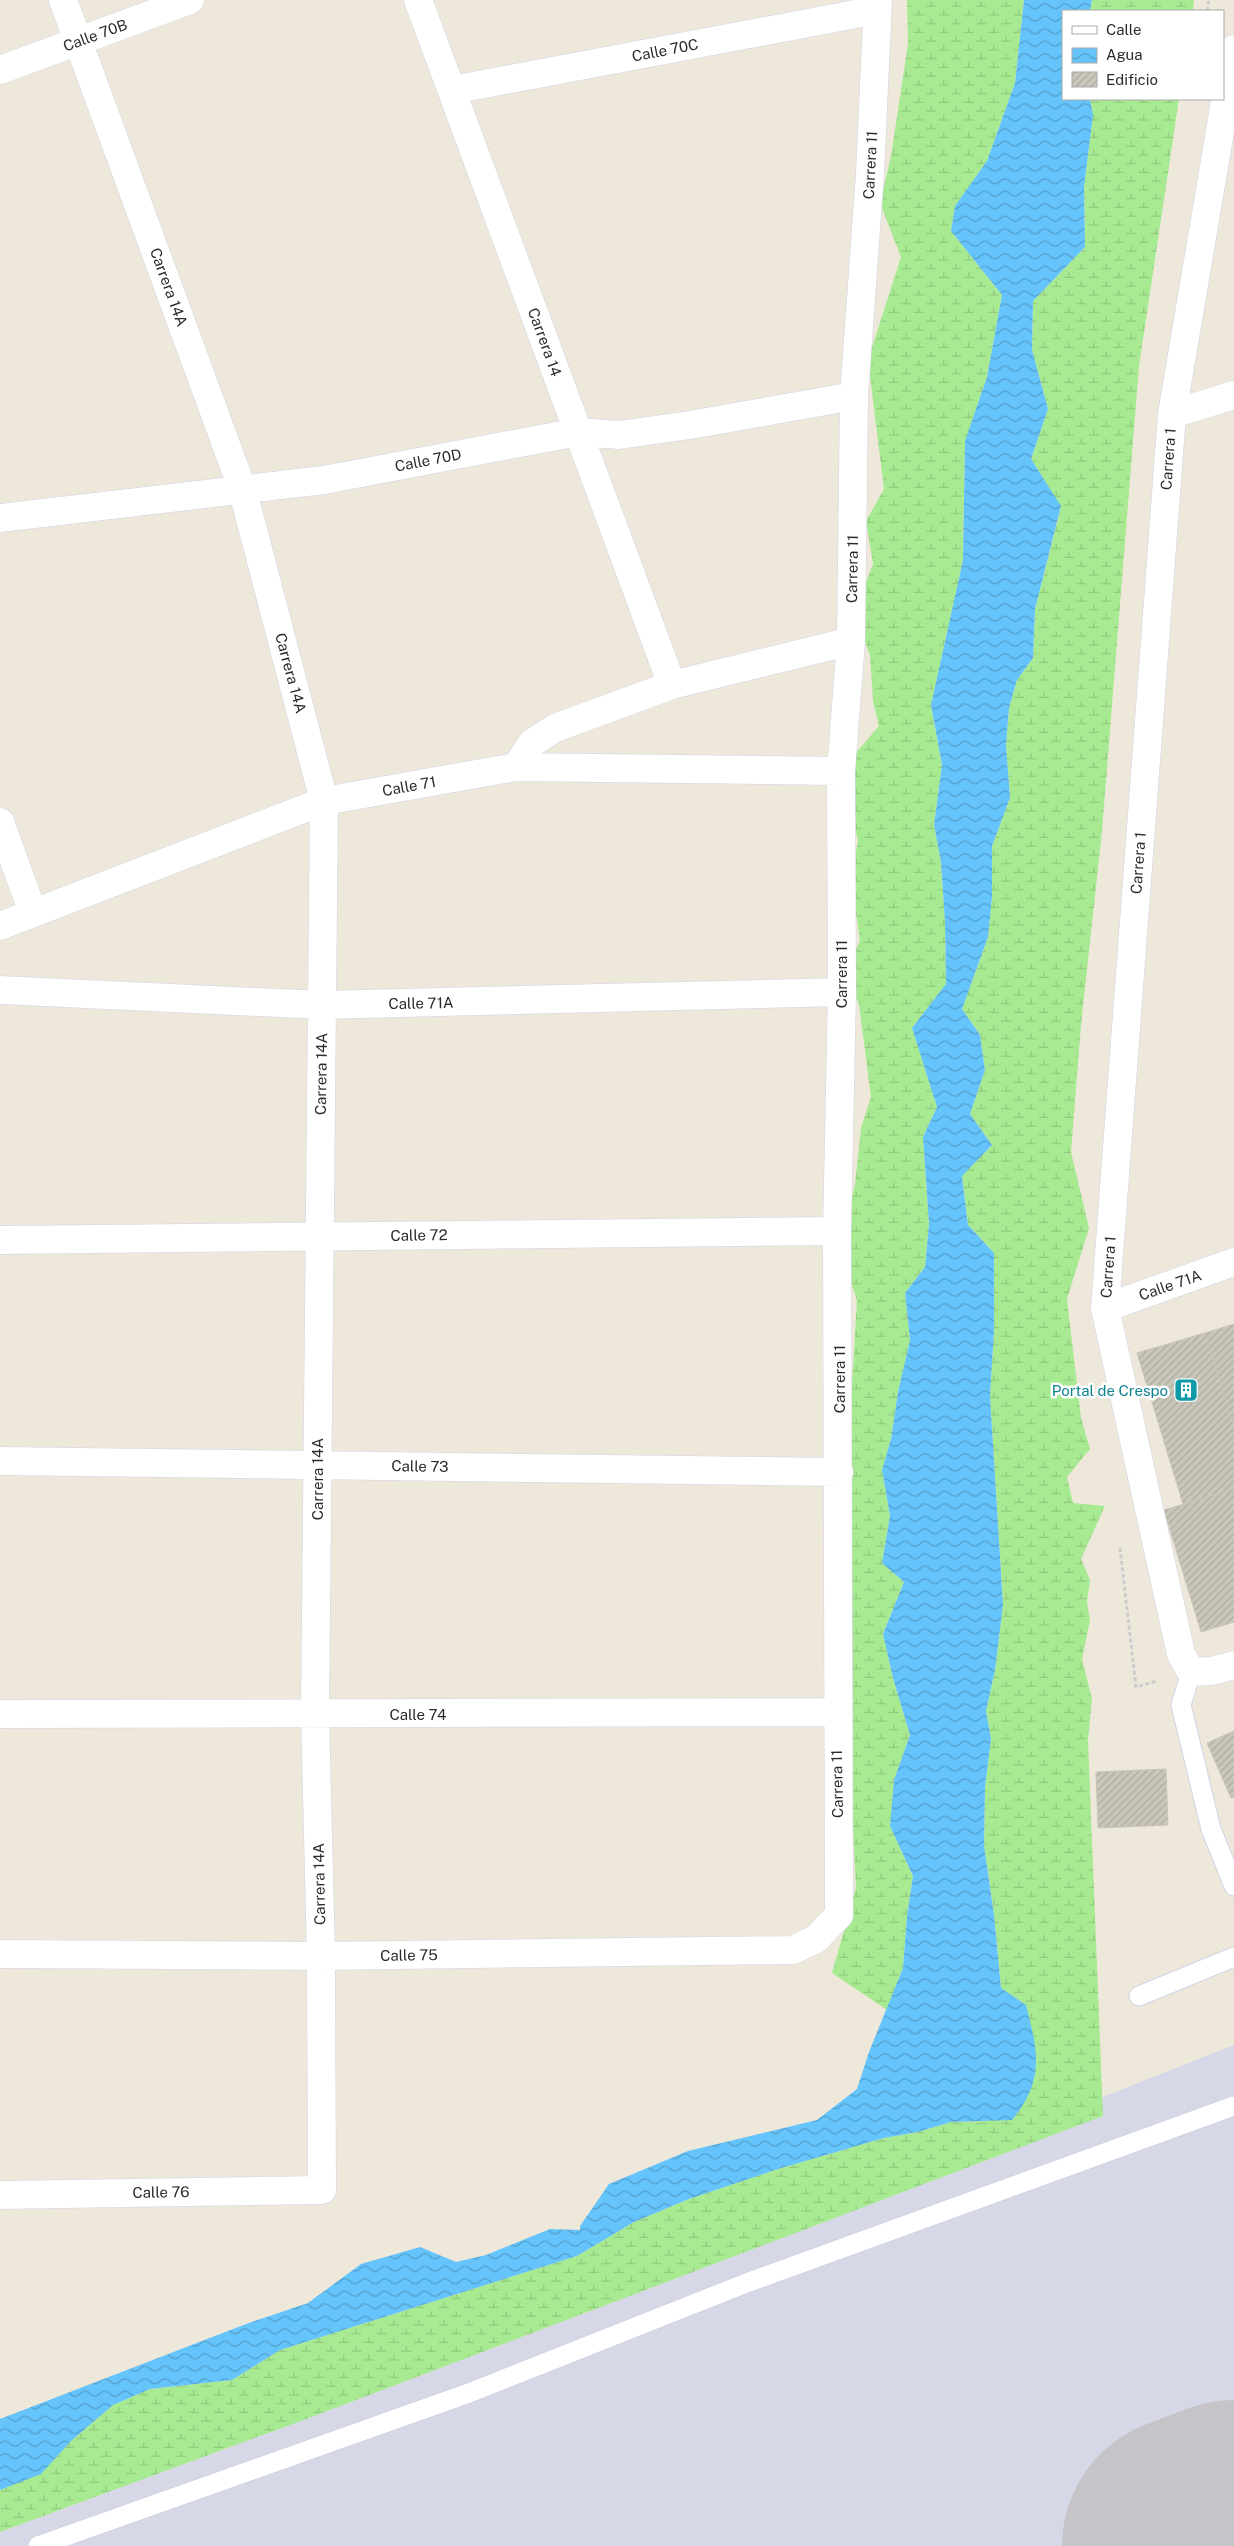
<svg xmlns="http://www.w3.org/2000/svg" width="1234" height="2546" font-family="'Public Sans',sans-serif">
	<defs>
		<pattern id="wetland-marsh" width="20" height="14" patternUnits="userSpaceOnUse" patternTransform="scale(1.25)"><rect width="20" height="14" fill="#a8ea92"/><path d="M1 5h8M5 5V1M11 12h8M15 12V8" fill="none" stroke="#91c97e"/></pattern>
		<pattern id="water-waves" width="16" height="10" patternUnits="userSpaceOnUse" patternTransform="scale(1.25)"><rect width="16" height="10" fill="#64c4fb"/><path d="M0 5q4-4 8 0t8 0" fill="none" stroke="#539fcb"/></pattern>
		<pattern id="building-hatch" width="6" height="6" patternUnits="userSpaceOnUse" patternTransform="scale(1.25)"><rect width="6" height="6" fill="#c9c6ba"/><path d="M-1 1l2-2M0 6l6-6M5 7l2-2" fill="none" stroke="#adaaa0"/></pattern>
	</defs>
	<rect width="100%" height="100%" fill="#eee8db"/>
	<path fill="#d7d8e7" d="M1234 2045V2546H0V2532L301 2421 1102 2116 1100 2098Z"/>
	<path fill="url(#wetland-marsh)" d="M907 0H1024L1015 83 987 161 955 206 951 231 1002 295 987 377 965 442 963 560 931 705 942 765 934 825 941 862 945 922 946 984 912 1028 937 1107 923 1137 929 1224 925 1267 905 1293 910 1340 898 1392 891 1439 882 1470 890 1516 882 1563 904 1582 883 1634 893 1678 910 1735 894 1780 890 1826 913 1876 907 1916 903 1968 887 2010 832 1973 856 1888 850 1767 844 1448 852 1384 857 1300 843 1258 845 1228 855 1184 861 1128 871 1097 859 1004 846 973 860 940 851 879 858 841 842 769 879 726 873 701 870 655 854 614 873 564 866 521 884 489 868 360 901 257 880 203 891 156 908 44Z
		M1092 0H1194L1193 11H1090Z
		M1090 99H1179L1139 366 1102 831 1081 1025 1071 1152 1089 1228 1067 1299 1081 1418 1090 1449 1067 1477 1073 1503 1105 1506 1081 1559 1090 1580 1087 1602 1090 1620 1082 1659 1092 1699 1088 1740 1103 2116 301 2421 0 2532V2490L40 2474 71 2441 113 2405 150 2389 232 2380 280 2350 577 2256 634 2222 689 2199 778 2169 884 2138 918 2132 951 2122 988 2121 1026 2005 1001 1988 994 1915 984 1845 985 1787 991 1739 986 1711 995 1670 1003 1605 990 1396 994 1330V1253L968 1225 962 1175 992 1145 970 1114 985 1070 980 1035 962 1009 988 937 992 897V846L1010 798 1006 745 1009 708 1017 680 1033 658 1035 609 1061 507 1031 459 1048 409 1032 350 1033 301 1085 247 1084 187 1093 115Z"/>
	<path fill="url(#water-waves)" d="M1024 0H1092L1090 11H1063V99H1090L1093 115 1084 187 1085 247 1033 301 1032 350 1048 409 1031 459 1061 506 1035 609 1033 658 1017 680 1009 708 1006 745 1010 798 992 846V897L988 937 962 1009 980 1035 985 1070 970 1114 992 1145 962 1176 968 1225 994 1253V1330L990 1396 1003 1605 995 1670 986 1711 991 1739 985 1787 984 1845 994 1915 1001 1988 1026 2005C1038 2051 1045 2080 1012 2120L951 2122 918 2132 884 2138 778 2169 689 2199 634 2222 577 2256 280 2350 232 2380 150 2389 113 2405 71 2441 41 2474 0 2490V2419L246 2324 308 2303 361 2264 420 2247 456 2262 486 2255 550 2229 580 2230V2226L609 2184 688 2151 817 2120 857 2089 869 2052 903 1968 907 1916 913 1876 890 1826 894 1780 910 1735 893 1678 883 1634 904 1582 882 1563 890 1516 882 1470 891 1439 898 1392 910 1340 905 1293 925 1267 929 1224 923 1137 937 1107 912 1028 946 984 945 922 941 862 934 825 942 765 931 705 963 560 965 441 987 377 1002 295 951 231 955 206 987 161 1015 83Z"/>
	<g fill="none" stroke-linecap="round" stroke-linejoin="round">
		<path stroke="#c6c4c9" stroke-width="260" d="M1192 2546 1234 2530"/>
	</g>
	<path fill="url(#building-hatch)" stroke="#cac4b5" d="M1234 1324V1427L1205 1333Z
		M1205 1333 1234 1427V1489L1183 1504 1137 1353Z
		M1234 1489V1622L1201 1632 1164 1510Z
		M1234 1731V1797L1231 1798 1207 1743Z
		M1166 1769 1168 1825 1098 1828 1096 1772Z"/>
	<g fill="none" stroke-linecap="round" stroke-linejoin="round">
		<g stroke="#d1d2e5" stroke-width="21">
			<path id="service" d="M1191 1672 1181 1705 1211 1829 1234 1886
				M1139 1996 1234 1957
				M38 2546 469 2393 749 2282 1234 2106"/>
		</g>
		<g stroke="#d1d2e5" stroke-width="29">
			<path id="minor" d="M418 0 672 685
				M1234 49 1172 414 1105 1308 1181 1654 1191 1672 1212 1671 1234 1665
				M0 70 190 0
				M452 90 877 10
				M1172 414 1234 395
				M0 518 324 480 578 432 619 435 690 425 854 396
				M516 767 532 743 555 728 672 685 851 641
				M0 822 33 913
				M0 926 324 801 516 767 841 771
				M0 990 322 1005 842 992
				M0 1240 837 1231
				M1105 1308 1234 1262
				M0 1461 839 1472
				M0 1714 837 1712
				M0 1954 321 1956 793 1950 816 1939 839 1915 837 1231 842 992 841 771 851 641 854 396 870 173 878 0
				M0 2195 322 2190 321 1956 315 1714 324 801 242 488 63 0"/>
		</g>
		<path stroke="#ccc" stroke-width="3" stroke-dasharray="4 2.5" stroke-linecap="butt" d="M1207 11 1209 0
			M1120 1548 1136 1687 1157 1681"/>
		<use href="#service" stroke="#fff" stroke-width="19"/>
		<use href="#minor" stroke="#fff" stroke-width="28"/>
	</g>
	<defs>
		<g id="building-square" transform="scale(1.25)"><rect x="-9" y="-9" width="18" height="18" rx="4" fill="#0f9aa8" stroke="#fff"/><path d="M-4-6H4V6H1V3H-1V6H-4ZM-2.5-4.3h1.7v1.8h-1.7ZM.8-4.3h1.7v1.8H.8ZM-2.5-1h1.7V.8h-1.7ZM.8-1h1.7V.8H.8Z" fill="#fff"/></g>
	</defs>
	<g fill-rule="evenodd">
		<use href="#building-square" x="1186" y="1390"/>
	</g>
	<g text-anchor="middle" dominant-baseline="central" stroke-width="5" stroke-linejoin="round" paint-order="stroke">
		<g font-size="15" fill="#2b2b2b" stroke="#fff">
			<text transform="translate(95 35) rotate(-20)">Calle 70B</text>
			<text transform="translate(665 50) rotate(-11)">Calle 70C</text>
			<text transform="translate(870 165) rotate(-87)">Carrera 11</text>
			<text transform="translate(169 287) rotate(70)">Carrera 14A</text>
			<text transform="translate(545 342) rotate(70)">Carrera 14</text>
			<text transform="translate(1168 459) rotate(-86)">Carrera 1</text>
			<text transform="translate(428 460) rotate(-11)">Calle 70D</text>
			<text transform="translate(852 569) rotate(-89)">Carrera 11</text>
			<text transform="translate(291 673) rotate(75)">Carrera 14A</text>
			<text transform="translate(409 786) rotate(-10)">Calle 71</text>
			<text transform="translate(1138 863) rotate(-86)">Carrera 1</text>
			<text transform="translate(841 974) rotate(-90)">Carrera 11</text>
			<text transform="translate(421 1003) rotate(-1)">Calle 71A</text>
			<text transform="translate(321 1074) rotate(-89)">Carrera 14A</text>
			<text transform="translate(419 1235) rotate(-1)">Calle 72</text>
			<text transform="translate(1108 1267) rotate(-86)">Carrera 1</text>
			<text transform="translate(1170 1285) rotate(-19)">Calle 71A</text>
			<text transform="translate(839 1379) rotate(-90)">Carrera 11</text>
			<text transform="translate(420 1466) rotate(1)">Calle 73</text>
			<text transform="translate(317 1479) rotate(-90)">Carrera 14A</text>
			<text x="418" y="1714">Calle 74</text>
			<text transform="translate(837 1784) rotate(-91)">Carrera 11</text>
			<text transform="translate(319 1884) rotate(-91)">Carrera 14A</text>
			<text transform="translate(409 1955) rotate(-1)">Calle 75</text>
			<text transform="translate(161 2192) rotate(-1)">Calle 76</text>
		</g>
		<g font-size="15" fill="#0d838f" stroke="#fff" text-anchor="end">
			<text x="1168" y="1390">Portal de Crespo</text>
		</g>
	</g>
	<rect x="1062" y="10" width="162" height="90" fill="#ffffff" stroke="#aaaaaa"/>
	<rect x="1072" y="26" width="25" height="8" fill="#ffffff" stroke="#aaaaaa"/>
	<text x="1106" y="35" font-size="15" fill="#2b2b2b">Calle</text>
	<rect x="1072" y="48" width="25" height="15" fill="url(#water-waves)" stroke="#aaaaaa"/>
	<text x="1106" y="60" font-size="15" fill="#2b2b2b">Agua</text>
	<rect x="1072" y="72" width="25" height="15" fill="url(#building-hatch)" stroke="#aaaaaa"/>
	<text x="1106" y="85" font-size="15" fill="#2b2b2b">Edificio</text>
</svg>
